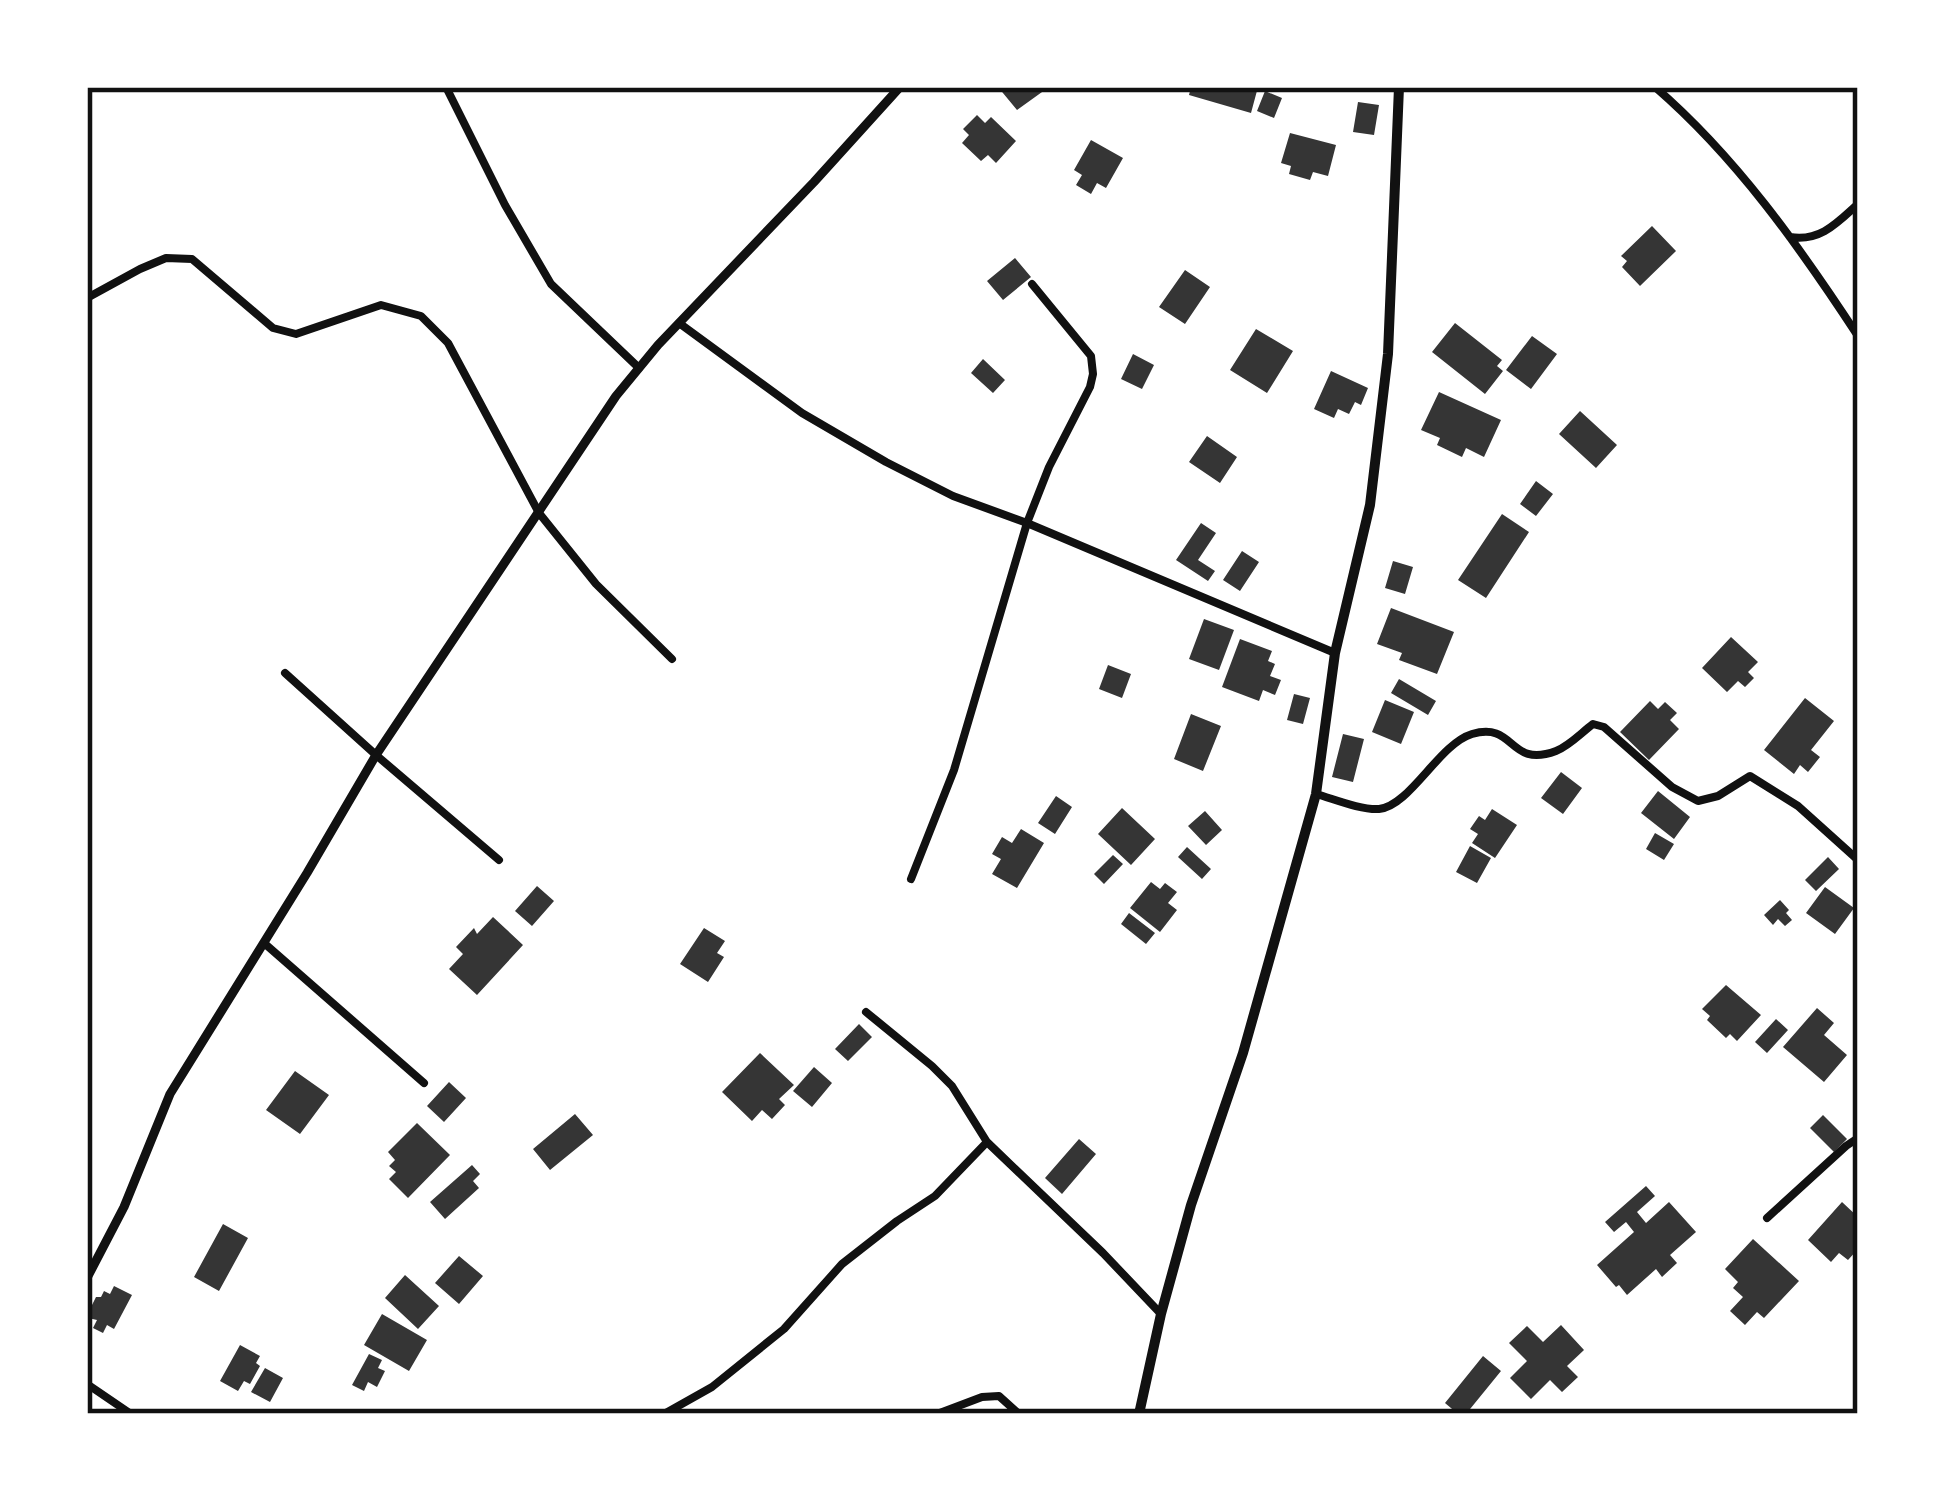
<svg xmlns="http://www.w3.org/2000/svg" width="1945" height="1501" font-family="'Crimson Pro',serif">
	<rect width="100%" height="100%" fill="#fff"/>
	<path fill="#353535" d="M998 87H1049L1017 110Z
		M1191 87H1258L1251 113 1189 95Z
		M1265 91 1282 98 1274 118 1257 111Z
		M1358 102 1379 105 1374 135 1353 132Z
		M977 115 985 123 991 117 1016 141 996 163 988 155 981 161 962 143 969 135 963 129Z
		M1290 133 1336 145 1328 176 1313 172 1310 180 1289 174 1291 166 1281 163Z
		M1091 140 1123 158 1106 188 1097 183 1091 194 1076 185 1082 175 1074 170Z
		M1652 226 1676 251 1640 286 1622 267 1627 261 1621 256Z
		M1015 258 1031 277 1003 300 987 281Z
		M1185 270 1210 287 1185 324 1159 307Z
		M1455 323 1502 360 1497 366 1503 371 1485 394 1432 352Z
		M1256 329 1293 351 1267 393 1230 370Z
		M1532 336 1557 354 1531 389 1506 370Z
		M1133 354 1154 365 1142 389 1121 379Z
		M983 359 1005 380 993 393 971 373Z
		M1331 371 1368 388 1361 405 1355 402 1349 414 1338 409 1334 418 1314 409Z
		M1439 392 1501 420 1484 457 1466 448 1462 457 1437 445 1440 438 1421 430Z
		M1580 411 1617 445 1596 468 1559 434Z
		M1207 436 1237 457 1220 483 1189 462Z
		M1536 481 1553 494 1536 516 1520 504Z
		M1502 514 1529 532 1486 598 1458 580Z
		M1201 523 1216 533 1198 560 1215 571 1208 581 1176 560Z
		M1242 551 1259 562 1240 591 1223 580Z
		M1393 561 1413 567 1405 594 1385 588Z
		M1391 608 1454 632 1437 674 1399 660 1402 653 1377 644Z
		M1204 619 1234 630 1219 670 1189 659Z
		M1731 637 1758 662 1748 672 1754 678 1745 687 1738 681 1727 692 1702 668Z
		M1240 639 1272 651 1268 661 1275 664 1270 676 1281 680 1275 695 1263 690 1259 701 1222 687Z
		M1108 665 1131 674 1122 698 1099 689Z
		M1399 679 1436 701 1428 715 1391 693Z
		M1294 694 1310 698 1303 724 1287 720Z
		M1805 698 1834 721 1811 750 1820 757 1808 772 1800 765 1794 774 1764 750Z
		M1385 700 1414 712 1401 744 1372 732Z
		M1650 701 1658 709 1665 702 1677 713 1670 720 1679 729 1649 760 1620 732Z
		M1191 714 1221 726 1203 771 1174 759Z
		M1343 734 1364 739 1353 782 1332 777Z
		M1561 772 1582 788 1563 814 1541 798Z
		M1658 791 1690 817 1674 839 1641 813Z
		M1056 796 1072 807 1055 834 1038 823Z
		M1122 808 1155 839 1131 865 1098 834Z
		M1492 809 1517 825 1495 858 1472 843 1478 834 1470 829 1479 816 1485 820Z
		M1205 811 1222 830 1206 845 1188 826Z
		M1021 829 1044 843 1017 888 992 874 1001 859 992 854 1002 837 1012 843Z
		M1655 833 1674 844 1664 860 1646 849Z
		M1470 846 1491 858 1477 883 1456 872Z
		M1187 847 1211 869 1202 879 1178 857Z
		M1113 855 1123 864 1104 884 1094 874Z
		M1828 857 1839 869 1816 891 1805 880Z
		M1151 882 1160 889 1165 883 1177 892 1168 903 1177 910 1160 932 1130 908Z
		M537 886 554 901 532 926 515 911Z
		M1825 887 1854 908 1835 934 1806 913Z
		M1780 900 1789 910 1786 913 1792 920 1785 926 1778 919 1773 925 1764 915Z
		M1129 913 1155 933 1146 944 1121 924Z
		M493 917 523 945 477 995 449 969 463 954 456 947 474 928 477 934Z
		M704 928 725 941 717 953 724 957 708 982 680 964Z
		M1726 985 1761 1015 1737 1041 1730 1034 1726 1038 1707 1020 1710 1016 1702 1009Z
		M1817 1008 1834 1023 1824 1035 1847 1055 1824 1082 1783 1047Z
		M1776 1019 1788 1030 1767 1053 1755 1042Z
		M859 1024 872 1037 848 1061 835 1049Z
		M760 1053 794 1085 779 1099 785 1105 772 1119 762 1110 752 1121 722 1092Z
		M814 1067 832 1083 812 1107 793 1091Z
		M295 1071 329 1095 300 1134 266 1110Z
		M449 1082 466 1098 444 1122 427 1106Z
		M575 1114 593 1135 550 1170 533 1149Z
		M1823 1115 1847 1139 1834 1152 1810 1128Z
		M417 1123 450 1155 408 1198 389 1179 396 1172 389 1166 395 1160 388 1152Z
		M1079 1139 1096 1154 1062 1194 1045 1178Z
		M472 1165 480 1174 473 1181 479 1188 445 1219 430 1202Z
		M1646 1186 1655 1196 1637 1212 1646 1223 1669 1202 1696 1232 1670 1255 1677 1263 1662 1277 1656 1269 1627 1295 1619 1285 1616 1287 1597 1265 1634 1232 1626 1222 1614 1232 1605 1222Z
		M1842 1202 1858 1217V1249L1848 1260 1839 1253 1831 1262 1808 1240Z
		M223 1224 248 1238 219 1291 194 1277Z
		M1753 1239 1799 1281 1764 1318 1757 1312 1745 1325 1730 1311 1743 1297 1733 1288 1738 1282 1725 1269Z
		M459 1256 483 1276 459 1304 435 1283Z
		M405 1275 439 1306 418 1329 385 1298Z
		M114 1286 132 1295 114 1329 107 1325 103 1333 93 1328 97 1320 88 1318 91 1312 89 1311 96 1297H101L104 1291 110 1294Z
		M382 1314 427 1340 409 1371 364 1345Z
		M1561 1325 1584 1350 1567 1366 1578 1377 1562 1392 1550 1380 1531 1399 1510 1378 1527 1361 1509 1343 1527 1326 1543 1342Z
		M240 1345 260 1356 256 1363 260 1366 250 1384 244 1381 238 1391 220 1381Z
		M369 1354 382 1360 378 1368 385 1371 377 1387 368 1382 364 1391 352 1385Z
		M1483 1356 1501 1371 1466 1414H1458L1445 1403Z
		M265 1368 283 1378 270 1402 251 1392Z"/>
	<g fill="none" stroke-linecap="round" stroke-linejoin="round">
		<path stroke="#111" stroke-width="8" d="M446 87 505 205 551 284 639 368
			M1655 87C1736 157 1799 246 1858 336
			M1790 237C1820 242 1837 223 1858 204
			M87 298 140 269 166 258 192 259 273 328 296 334 381 305 421 316 448 343 539 513 596 584 672 659
			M679 323 802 413 886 462 953 496 1027 523 1335 653
			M285 673 376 755 499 860
			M1316 794C1334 799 1360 810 1379 809 1410 806 1439 744 1472 734 1516 721 1508 769 1556 751 1569 746 1581 733 1593 724L1604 727 1672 787 1698 801 1718 796 1750 776 1798 806 1858 860
			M911 879 954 770 1027 523 1049 467 1090 387 1093 374 1091 356 1032 284
			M264 943 424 1083
			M866 1012 932 1066 952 1086 987 1142 1103 1253 1161 1314
			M1767 1218 1846 1146 1858 1138
			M87 1384 131 1414
			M664 1414 712 1387 784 1329 842 1264 897 1221 935 1196 987 1142
			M937 1414 982 1397 999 1396 1019 1414"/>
		<path stroke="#111" stroke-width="9" d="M87 1278 124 1207 170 1094 307 873 376 755 616 396 658 345 814 182 900 87"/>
		<path stroke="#111" stroke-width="10" d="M1139 1414 1161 1314 1191 1205 1243 1053 1316 794 1335 653 1370 505 1388 354 1399 87"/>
	</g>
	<rect width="1945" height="1501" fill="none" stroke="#ffffff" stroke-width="180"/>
	<rect x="90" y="90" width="1765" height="1321" fill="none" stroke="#111" stroke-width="4.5"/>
</svg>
